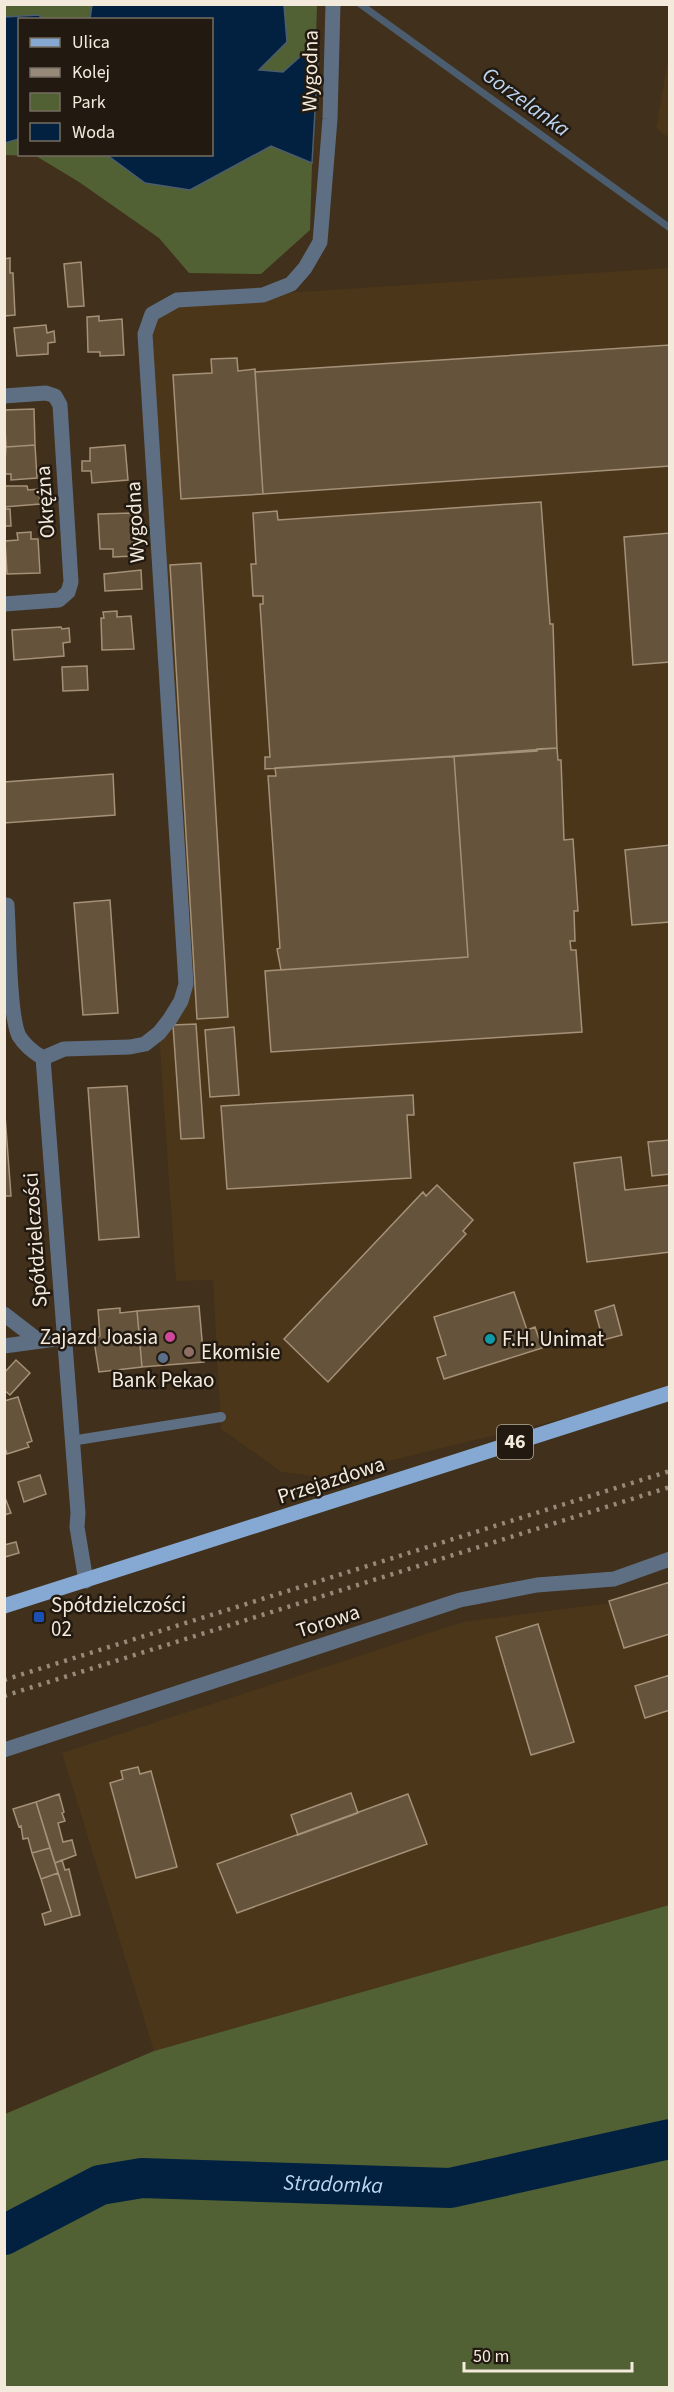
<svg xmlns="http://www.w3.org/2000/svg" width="674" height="2392" font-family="'Source Sans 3',sans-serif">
	<rect width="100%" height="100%" fill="#41301b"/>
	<path fill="#4b3619" d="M669 54V138L656 128Z
		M669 268V1393L322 1477 282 1472 221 1429 213 1280 176 1281 159 1033 181 1001 151 439 152 314 177 300Z
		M669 1584V1905L154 2051 62 1753 463 1622 610 1603Z"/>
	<path fill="#516134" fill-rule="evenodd" d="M5 5H317L310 230 261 274 189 273 159 238 79 182 36 156 5 155ZM20 20H212V154H20Z
		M669 1905V2387H5V2114L154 2051Z"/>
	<path fill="#022140" stroke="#4b5d6f" stroke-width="1.5" d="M92 5H284L287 42 259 70 283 72 303 54 318 59 312 163 271 146 190 190 145 183 107 155 212 154V20L90 19Z
		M39 15 42 19 20 20 19 139 5 143V17Z"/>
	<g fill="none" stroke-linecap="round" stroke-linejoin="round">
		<path stroke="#4b5d6f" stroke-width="7" d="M360 4 670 228"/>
		<path stroke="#022140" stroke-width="40" id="s1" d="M4 2235 100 2185 142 2178 450 2188 670 2139"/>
	</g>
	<path fill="#65533c" stroke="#a59178" stroke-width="1.5" d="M10 258V273H13L15 315 4 316V259Z
		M81 262 84 306 68 307 64 264Z
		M99 316V321L122 319 124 355 100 356V352H88L87 317Z
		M46 325 47 333 54 331 55 342 48 343V354L17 356 14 328Z
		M670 345V466L263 494 255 372Z
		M237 358 238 371 255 369 263 494 181 499 173 375 212 373 211 359Z
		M34 409 35 445 6 447 4 410Z
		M35 445 37 478 11 480V474H4L6 447Z
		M125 445 128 480 92 483 91 471H82V461H90V448Z
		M4 480 5 486H27L28 490 39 489 40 504 4 507Z
		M541 502 550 624H553L557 748 537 749V751L265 769V757H270L260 604H263V596H253L251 564H256L253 513 277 511 278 520Z
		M4 509H10L11 526H4Z
		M132 513 134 556 113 557V549H100L98 514Z
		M31 532V539H38L40 573 7 574 5 541 18 540 17 533Z
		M670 533V662L633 665 624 537Z
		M201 563 228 1017 197 1019 170 565Z
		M141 570 142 589 105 591 104 574Z
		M117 611V617L131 616 134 649 102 650 101 618H104L103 612Z
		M61 627 62 629 69 628 70 642 63 643 64 656 14 660 12 630Z
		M87 666 88 690 63 691 62 667Z
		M557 748 558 760H561L564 840 573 839 578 911H574L575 941H570L571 950H576L582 1032 271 1052 265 971 468 957 454 756Z
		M454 756 468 957 281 970 277 949 280 948 268 776H276L275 768Z
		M113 774 115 815 4 823V782Z
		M670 845V922L632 925 625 850Z
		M110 900 118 1013 83 1015 74 903Z
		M196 1024 204 1138 181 1139 173 1025Z
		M234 1027 239 1095 210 1097 205 1030Z
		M127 1086 139 1237 99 1240 88 1088Z
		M413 1095 414 1115H407L411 1178 227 1189 221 1106Z
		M4 1102 11 1196H4Z
		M670 1140V1174L652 1176 648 1142Z
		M621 1157 625 1190 670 1185V1252L587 1262 574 1163Z
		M437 1185 473 1220 463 1231 466 1234 328 1382 284 1339 423 1192 426 1196Z
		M514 1292 527 1330 535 1327 542 1348 444 1379 437 1358 446 1355 434 1317Z
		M614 1305 622 1335 603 1340 595 1311Z
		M199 1306 204 1362 142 1367 137 1311Z
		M120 1308V1313L137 1311 142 1367 99 1372 94 1341 100 1336 98 1310Z
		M16 1360 30 1373 10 1395 4 1390V1373Z
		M18 1397 32 1441 27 1443 29 1447 7 1454 4 1445V1401Z
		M40 1475 46 1494 24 1502 18 1482Z
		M4 1495 11 1513 4 1515Z
		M16 1542 19 1553 5 1557 4 1545Z
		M670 1582V1634L624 1648 609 1601Z
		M538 1624 574 1742 531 1755 496 1637Z
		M670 1675V1710L645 1718 635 1686Z
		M138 1767 140 1774 151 1771 177 1867 136 1878 110 1783 123 1779 121 1771Z
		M351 1793 358 1813 298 1835 291 1815Z
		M59 1794 64 1812 62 1813 65 1821 58 1823 63 1842 72 1840 76 1855 55 1863 36 1802Z
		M408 1794 427 1844 237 1913 217 1864Z
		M36 1802 50 1848 32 1853 28 1838 23 1839 21 1826 19 1827 13 1809Z
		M50 1848 58 1873 41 1879 32 1853Z
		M62 1860 65 1870 69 1869 80 1915 72 1917 55 1863Z
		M58 1873 72 1917 45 1925 42 1914 51 1911 41 1879Z"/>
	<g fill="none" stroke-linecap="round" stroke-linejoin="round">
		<path stroke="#5e6f84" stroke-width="10" d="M71 1441 221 1417"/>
		<path stroke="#5e6f84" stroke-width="15" d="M4 396 46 393 55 396 60 405 71 582 68 592 59 600 4 604
			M7 905C9 933 9 1016 19 1036 25 1046 33 1052 43 1058L78 1513 77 1527 86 1581
			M43 1058 64 1049 130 1047 145 1044 159 1033 170 1019 181 1001 186 984 145 334 152 314 177 300 263 295 291 284 305 268 320 242 330 119 333 4
			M4 1314 39 1341
			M4 1346 63 1338
			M4 1750 460 1600 537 1585 614 1579 670 1559"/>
		<path stroke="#86a9d4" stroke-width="15" d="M4 1606 670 1393"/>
		<path stroke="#988a79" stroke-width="4.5" stroke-dasharray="3 6" stroke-linecap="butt" d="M4 1680 670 1471
			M4 1696 670 1487"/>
	</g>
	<circle fill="#d1479c" stroke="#221a11" stroke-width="2" cx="170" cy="1337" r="6"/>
	<circle fill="#0f9aa8" stroke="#221a11" stroke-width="2" cx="490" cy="1339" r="6"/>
	<circle fill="#8d6e63" stroke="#221a11" stroke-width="2" cx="189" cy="1352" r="6"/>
	<circle fill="#5c6f8a" stroke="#221a11" stroke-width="2" cx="163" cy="1358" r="6"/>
	<rect fill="#1a4fb4" stroke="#221a11" stroke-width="2" x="33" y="1611" width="12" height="12" rx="3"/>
	<g text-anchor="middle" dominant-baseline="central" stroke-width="5" stroke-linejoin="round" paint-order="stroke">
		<rect fill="#221a11" stroke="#b5ac9f" stroke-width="1.5" x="497" y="1425" width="36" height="34" rx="4.5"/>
		<g font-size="20" font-weight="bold" fill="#f4eadc">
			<text x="515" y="1442">46</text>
		</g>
		<g font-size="21" fill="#f4eadc" stroke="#221a11">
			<text transform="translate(310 71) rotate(-89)">Wygodna</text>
			<text transform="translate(45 502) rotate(-94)">Okrężna</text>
			<text transform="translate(135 522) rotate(-93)">Wygodna</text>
			<text transform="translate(35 1240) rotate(-94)">Spółdzielczości</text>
			<text transform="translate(331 1480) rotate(-18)">Przejazdowa</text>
			<text transform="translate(328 1621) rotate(-18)">Torowa</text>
		</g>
		<g font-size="21" fill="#f4eadc" stroke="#221a11" text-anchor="start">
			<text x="158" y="1337" text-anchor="end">Zajazd Joasia</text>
			<text x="502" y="1339">F.H. Unimat</text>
			<text x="201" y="1352">Ekomisie</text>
			<text x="163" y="1380" text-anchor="middle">Bank Pekao</text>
			<text x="51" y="1605">Spółdzielczości<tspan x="51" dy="24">02</tspan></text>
		</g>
		<g font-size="22" font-style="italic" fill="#bcd5f0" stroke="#221a11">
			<text transform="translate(526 102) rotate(36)">Gorzelanka</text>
			<text stroke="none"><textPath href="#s1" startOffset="342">Stradomka</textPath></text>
		</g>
	</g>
	<rect width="674" height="2392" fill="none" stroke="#f4eadc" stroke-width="12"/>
	<rect x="18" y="18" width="195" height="138" fill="#221a11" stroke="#766d62" stroke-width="1.5"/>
	<rect x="30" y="38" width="30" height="9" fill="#86a9d4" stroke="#766d62" stroke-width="1.5"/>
	<text x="72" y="48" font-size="18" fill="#f4eadc">Ulica</text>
	<rect x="30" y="68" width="30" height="9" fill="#988a79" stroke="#766d62" stroke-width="1.5"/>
	<text x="72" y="78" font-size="18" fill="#f4eadc">Kolej</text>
	<rect x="30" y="93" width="30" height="18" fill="#516134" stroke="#766d62" stroke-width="1.5"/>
	<text x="72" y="108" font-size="18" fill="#f4eadc">Park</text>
	<rect x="30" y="123" width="30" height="18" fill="#022140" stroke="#766d62" stroke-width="1.5"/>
	<text x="72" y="138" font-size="18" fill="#f4eadc">Woda</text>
	<path d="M464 2362v9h168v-9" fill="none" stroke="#f4eadc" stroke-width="3"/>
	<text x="473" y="2362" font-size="18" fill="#f4eadc" stroke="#221a11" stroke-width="4.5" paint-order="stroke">50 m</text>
</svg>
